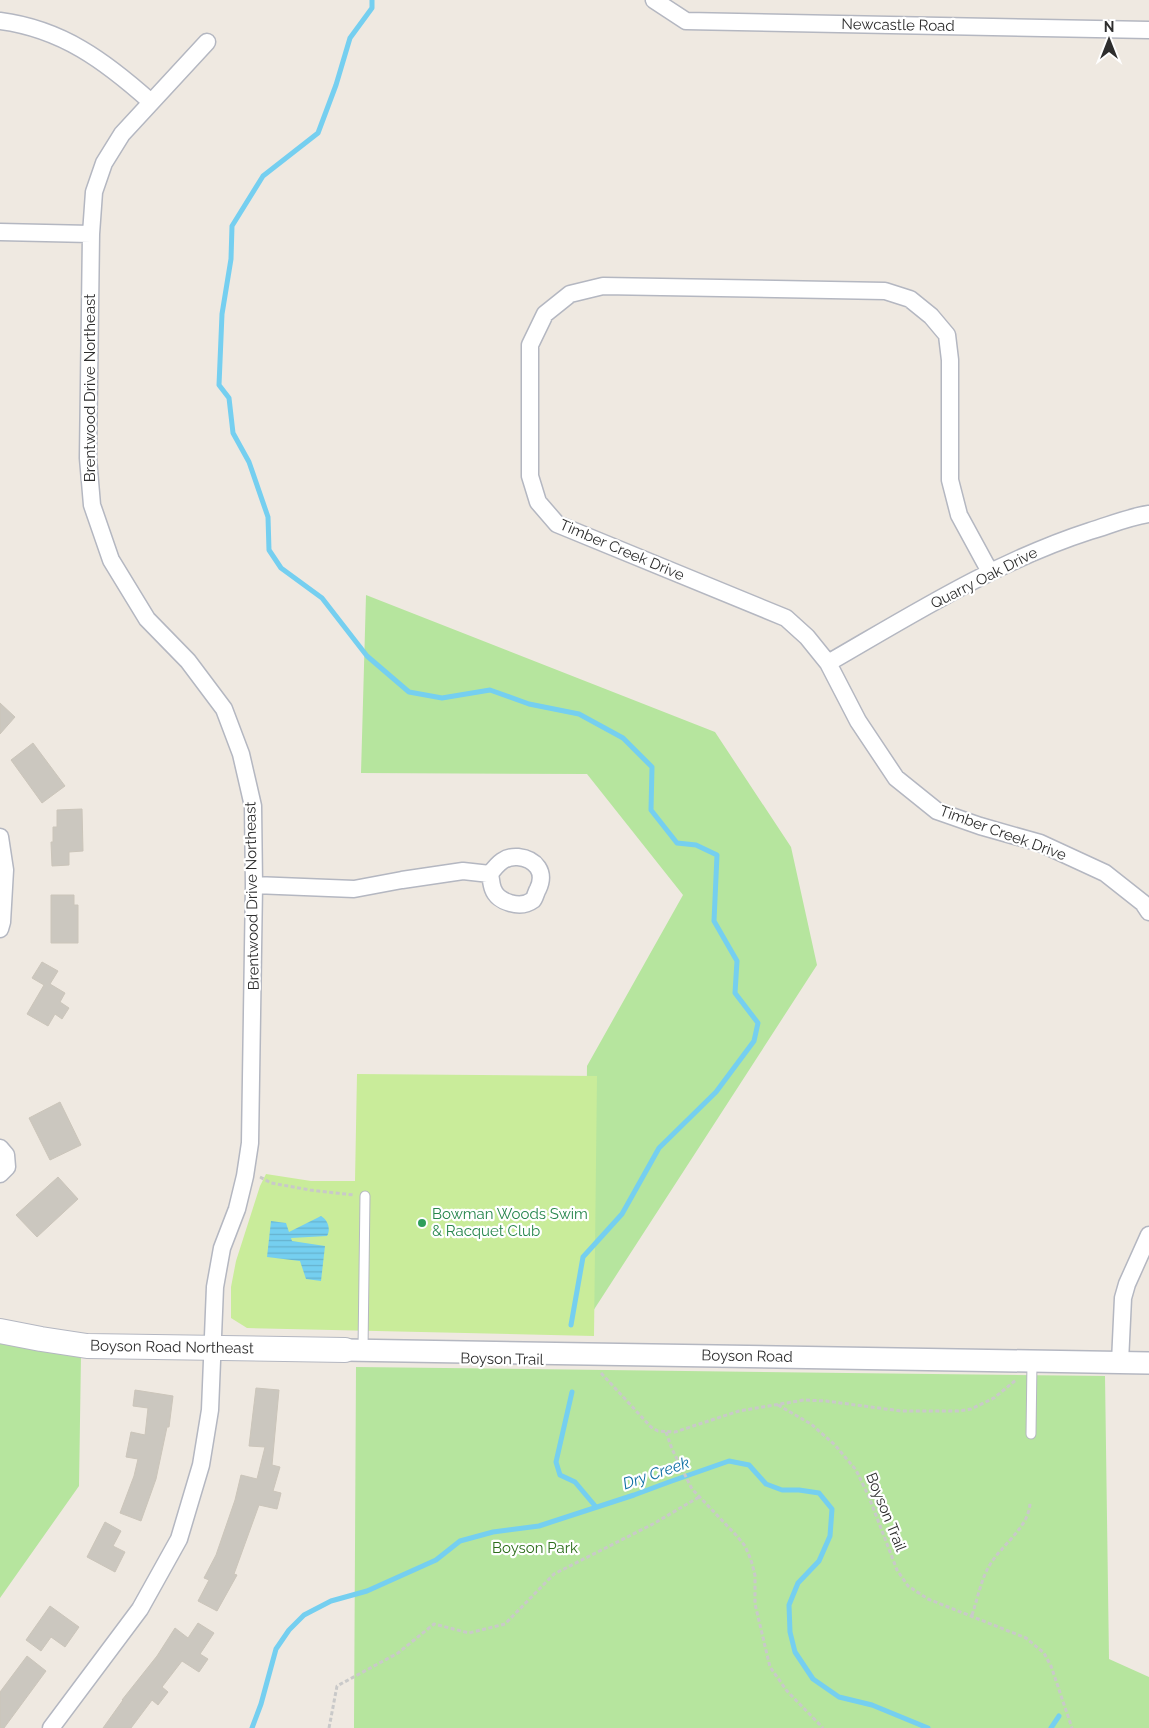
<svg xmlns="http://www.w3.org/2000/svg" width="1149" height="1728" font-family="Raleway,sans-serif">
	<defs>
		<pattern id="water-rules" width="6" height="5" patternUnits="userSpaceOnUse" patternTransform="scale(1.25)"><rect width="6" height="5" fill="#75cff0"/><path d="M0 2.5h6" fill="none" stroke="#66b2ce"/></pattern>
	</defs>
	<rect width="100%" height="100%" fill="#efe9e1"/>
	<path fill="#b6e59e" d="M366 595 715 732 791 847 817 965 584 1325 587 1066 683 895 587 774 361 773Z
		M0 1343 29 1349 81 1355 79 1486 0 1598Z
		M356 1367 1105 1376 1109 1659 1149 1677V1728H354Z"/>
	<path fill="#c9ec9a" d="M357 1074 597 1076 594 1336 247 1328 231 1318V1287L236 1261 260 1186 266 1174 311 1181H355Z"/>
	<path fill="url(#water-rules)" d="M321 1216C328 1220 331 1229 327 1236L291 1238 292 1241 325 1246 321 1281 306 1279 300 1261 267 1257 271 1221 286 1223 289 1232Z"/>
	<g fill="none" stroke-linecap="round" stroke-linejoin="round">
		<path stroke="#75cff0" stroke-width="5" d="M372 0V8L350 38 336 85 318 133 263 176 232 226 231 259 222 314 219 385 229 398 233 433 249 462 268 517 269 550 281 568 322 598 367 656 409 692 442 698 490 690 529 704 579 714 623 738 652 767 651 810 677 843 696 845 717 855 714 921 737 961 735 993 758 1023 754 1041 716 1092 659 1148 622 1214 583 1257 571 1325
			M572 1392 556 1462 560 1475 575 1482 596 1507
			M252 1728 261 1704 276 1649 289 1630 304 1615 331 1601 367 1591 436 1560 460 1541 493 1532 539 1526 634 1495 669 1482 729 1461 749 1465 766 1484 782 1490H799L819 1493 832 1509 830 1536 819 1561 798 1583 789 1605 790 1632 795 1652 813 1679 839 1697 872 1705 928 1728
			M1051 1728 1059 1716"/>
	</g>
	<path fill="#cbc7bf" stroke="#cbc5ba" d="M0 703 15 717 0 734Z
		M33 743 65 786 42 803 11 760Z
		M82 809 83 851 69 852V865L52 866 51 842H53V827H57V810Z
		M51 895H74V905H78V943H51Z
		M42 962 58 971 50 984 65 993 60 1002 69 1008 62 1019 55 1014 48 1026 27 1014 44 985 32 978Z
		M60 1102 81 1145 50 1160 29 1118Z
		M58 1177 78 1199 37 1237 16 1215Z
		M256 1388 279 1390 272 1465 280 1467 273 1491 281 1493 277 1509 259 1505 234 1574 237 1575 217 1611 198 1601 209 1580 204 1578 216 1555 235 1500 241 1475 257 1479 265 1447 249 1446Z
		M135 1390 173 1396 169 1427H167L156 1479 141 1521 120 1513 134 1476 138 1459 126 1457 131 1432 145 1435 148 1408 133 1406Z
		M105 1522 121 1531 113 1546 125 1552 115 1572 87 1557Z
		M50 1606 79 1627 65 1647 51 1637 41 1651 26 1640Z
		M198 1623 214 1633 200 1654 208 1659 199 1672 182 1661 162 1687 168 1692 158 1705 152 1700 131 1728H103L123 1700H122L157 1656 175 1628 188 1638Z
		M27 1656 46 1671 4 1728H0V1692Z"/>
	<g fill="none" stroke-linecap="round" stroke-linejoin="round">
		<g stroke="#b4b7c1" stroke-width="11">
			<path id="service" d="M363 1350 365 1196
				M1031 1434 1032 1362"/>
		</g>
		<g stroke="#b4b7c1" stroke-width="19">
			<path id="minor" d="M654 0 686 21 1149 30
				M0 21C62 29 105 61 151 102
				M0 232 91 234
				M990 572 959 515 950 480V360L947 335 931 316 910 299 885 291 603 286 570 294 545 314 530 345V476L538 502 557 524 786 618 807 637 828 663 858 721 896 778 937 811 980 826 1040 843 1105 873 1143 903 1149 912
				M828 663C913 614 997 561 1090 531 1110 525 1129 517 1149 514
				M0 837 5 870 2 922 0 929
				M254 885 354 889 402 880 463 871 490 874C491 878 491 884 493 889 498 903 521 909 533 900 535 898 536 892 538 889 546 872 536 859 518 857 505 856 498 863 490 874
				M0 1148 6 1155 7 1167 0 1174
				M1120 1362 1123 1298 1127 1284 1149 1235
				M51 1728 140 1609 179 1539 201 1465 210 1410 215 1287 222 1248 237 1209 245 1176 250 1143 254 885 253 806 241 754 224 709 188 661 147 619 111 560 92 505 88 458 91 234 94 192 104 163 122 134 207 42"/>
		</g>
		<g stroke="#b4b7c1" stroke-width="24">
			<path id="tertiary" d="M345 1350 1149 1363"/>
		</g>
		<g stroke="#b4b7c1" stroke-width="26">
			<path id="secondary" d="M0 1331 41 1339 87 1346 345 1350"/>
		</g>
		<path stroke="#c9c9c9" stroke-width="3" stroke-dasharray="4 2.5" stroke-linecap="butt" d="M260 1177 271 1183 310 1190 354 1195
			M601 1373 651 1427 658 1431 675 1432 739 1411 804 1400 826 1401 901 1411H959L971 1409 994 1398 1016 1380
			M778 1405 811 1424 835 1445 856 1470 869 1497 897 1570 908 1586 928 1599 1026 1638 1044 1653 1051 1666 1072 1728
			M666 1432 672 1449 692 1489 736 1535 745 1546 751 1560 755 1575V1604L770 1667 787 1691 823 1728
			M972 1615C978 1598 981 1578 991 1563 1003 1544 1030 1526 1030 1502
			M329 1728 337 1686 398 1653 434 1624 469 1633 505 1624 554 1574 653 1524 699 1497"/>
		<use href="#service" stroke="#fff" stroke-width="9"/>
		<use href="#minor" stroke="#fff" stroke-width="16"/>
		<use href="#tertiary" stroke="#fff" stroke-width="21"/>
		<use href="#secondary" stroke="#fff" stroke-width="24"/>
	</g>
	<circle fill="#2e9e5b" stroke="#fff" stroke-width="2" cx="422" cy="1223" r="5"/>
	<g text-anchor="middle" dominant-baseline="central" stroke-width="4.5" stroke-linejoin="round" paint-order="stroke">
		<g font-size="15" fill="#2e2e2e" stroke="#fff">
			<text transform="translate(898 25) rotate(1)">Newcastle Road</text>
			<text transform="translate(90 388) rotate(-90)">Brentwood Drive Northeast</text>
			<text transform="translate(622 550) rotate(23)">Timber Creek Drive</text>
			<text transform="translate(984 578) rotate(-27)">Quarry Oak Drive</text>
			<text transform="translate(1003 833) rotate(20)">Timber Creek Drive</text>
			<text transform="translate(252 896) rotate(-91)">Brentwood Drive Northeast</text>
			<text transform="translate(172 1347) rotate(1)">Boyson Road Northeast</text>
			<text transform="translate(747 1356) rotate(1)">Boyson Road</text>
			<text transform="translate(502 1359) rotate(1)">Boyson Trail</text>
			<text transform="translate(886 1512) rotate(68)">Boyson Trail</text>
		</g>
		<g font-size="15" fill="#27864d" stroke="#fff" text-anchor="start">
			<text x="432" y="1214">Bowman Woods Swim<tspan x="432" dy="17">&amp; Racquet Club</tspan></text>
		</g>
		<g font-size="15" fill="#2c6e1b" stroke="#fff">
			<text x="535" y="1548">Boyson Park</text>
		</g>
		<g font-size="16" font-style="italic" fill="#0d6fa3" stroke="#fff">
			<text transform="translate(656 1473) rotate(-19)">Dry Creek</text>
		</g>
	</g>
	<g transform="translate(1109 40)" stroke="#ffffff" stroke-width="4" paint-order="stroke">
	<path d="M0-4L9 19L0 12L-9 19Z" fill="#2e2e2e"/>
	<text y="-8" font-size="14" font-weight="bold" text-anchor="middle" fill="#2e2e2e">N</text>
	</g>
</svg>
